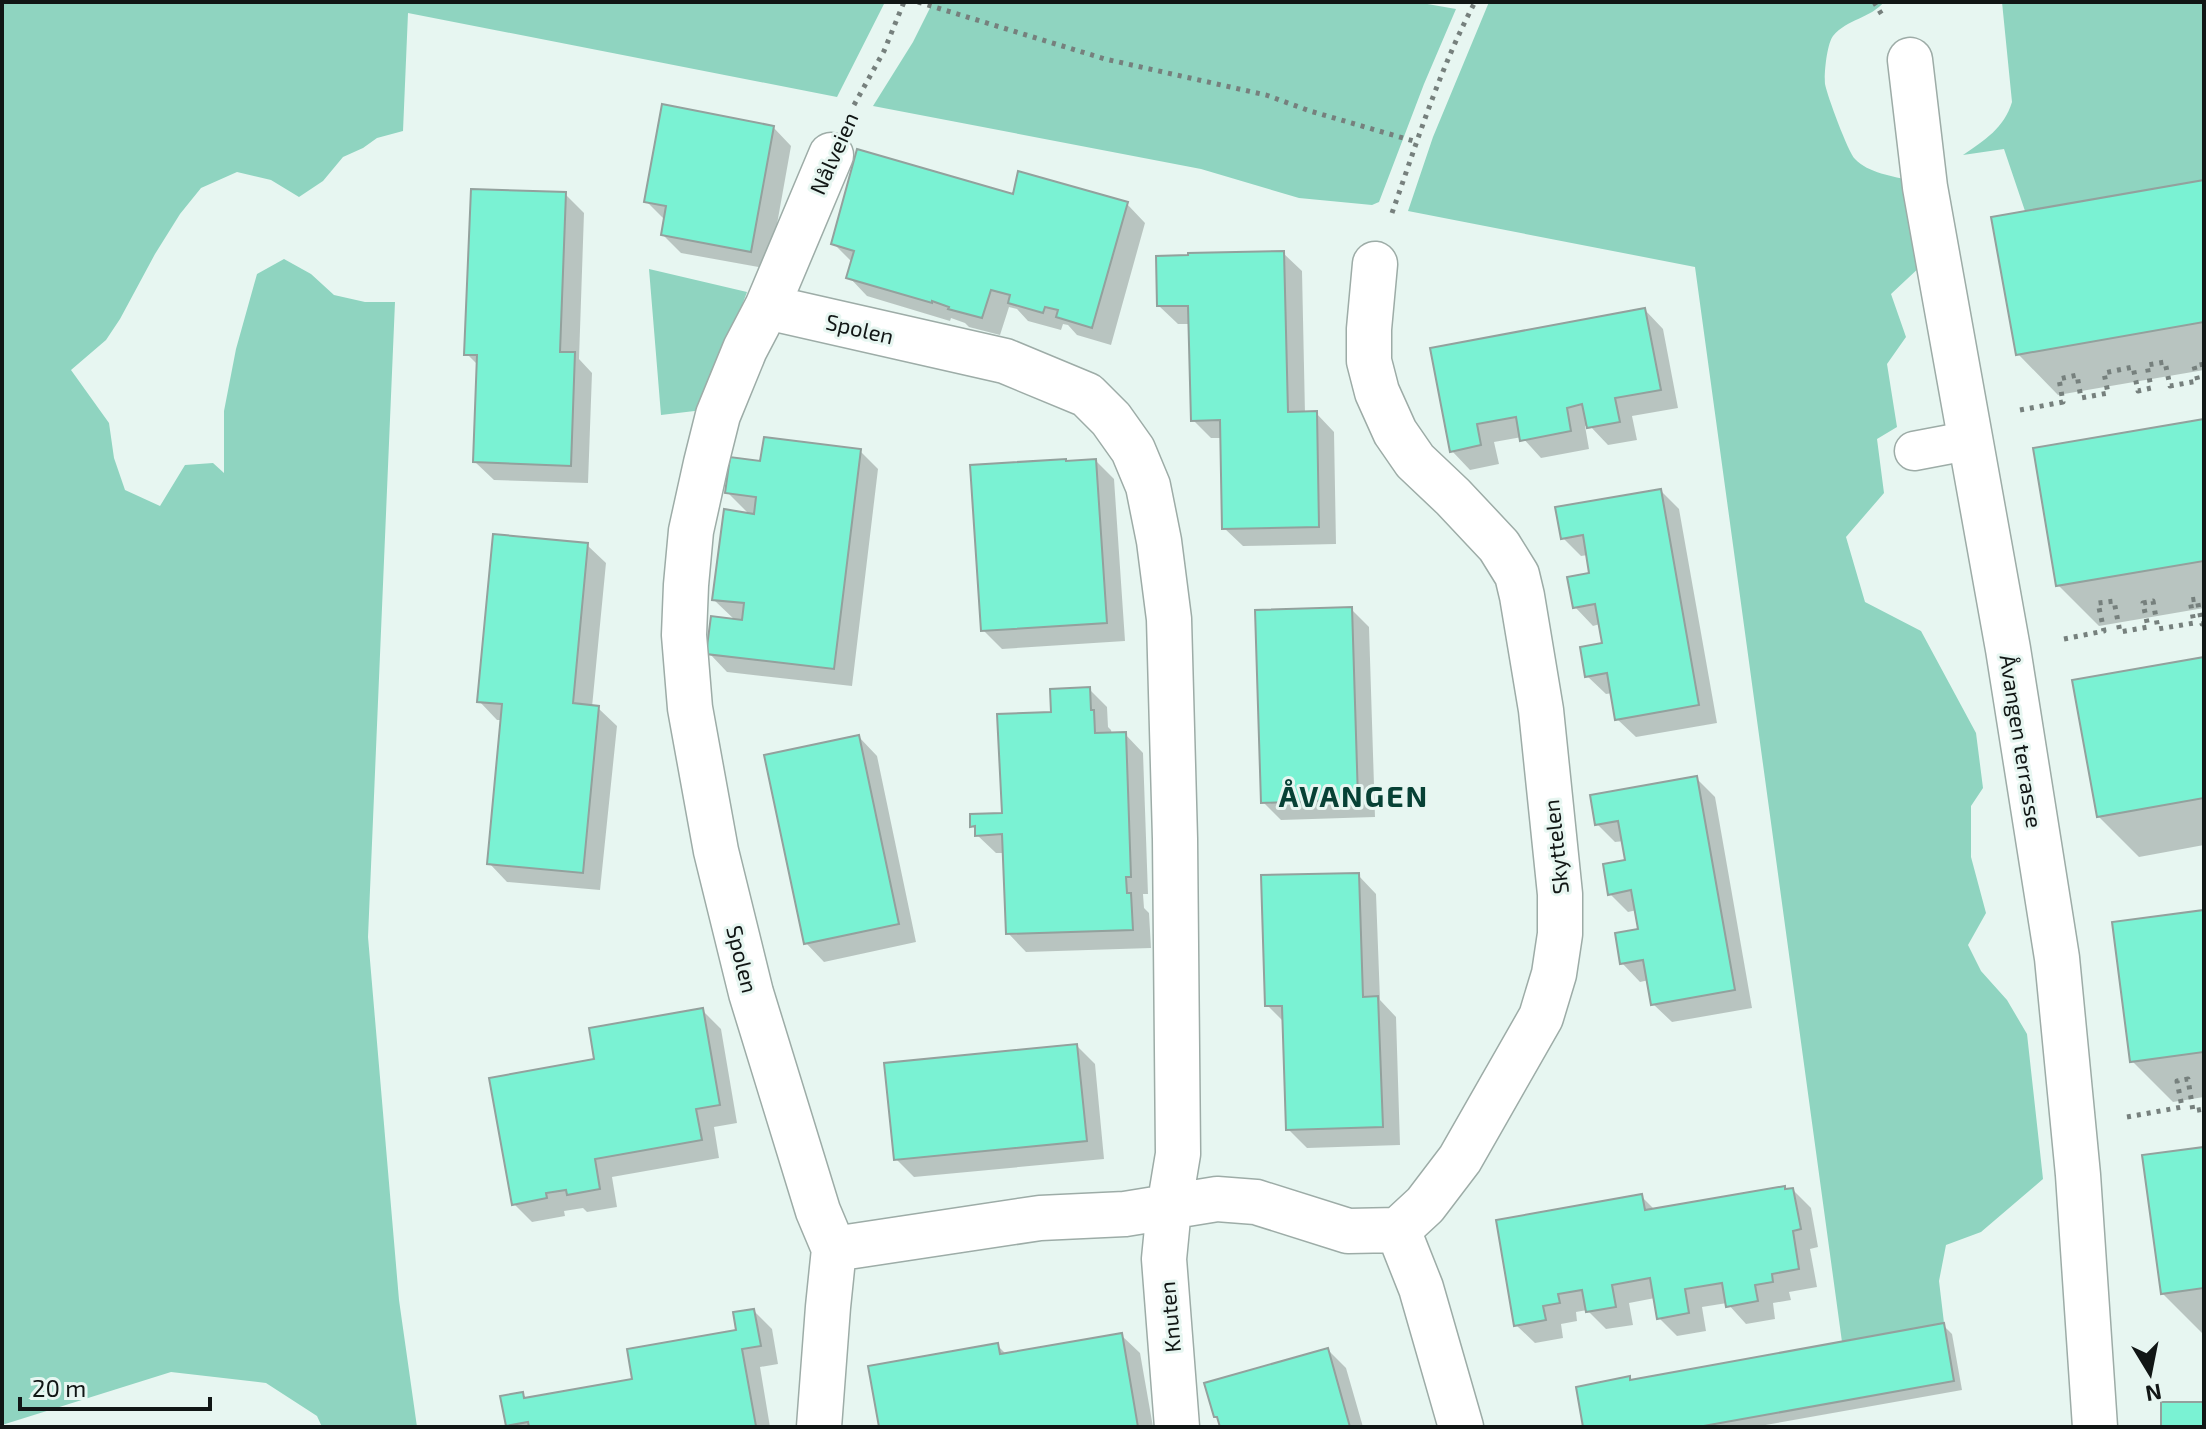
<svg xmlns="http://www.w3.org/2000/svg" width="2206" height="1429" font-family="'Exo 2',sans-serif">
	<rect width="100%" height="100%" fill="#e7f6f1"/>
	<path fill="#8fd4c0" d="M2 2H885L837 97 408 13 403 131 377 138 363 148 343 157 323 181 299 197 271 180 237 172 201 188 180 214 155 254 120 319 106 340 71 370 109 423 114 458 125 490 160 506 185 465 213 463 224 473V411L236 349 257 274 284 259 311 274 334 295 365 302H395L368 937 399 1300 417 1427H322L317 1416 266 1383 171 1372 2 1425Z
		M933 2H1416L1456 9 1424 84 1379 202 1372 205 1299 198 1201 169 873 106 913 42Z
		M1489 2H1884C1871 18 1847 19 1833 36 1827 44 1824 73 1825 84 1827 95 1848 152 1855 159 1868 173 1893 176 1912 181L1922 265 1891 294 1906 337 1887 364 1897 427 1877 439 1884 493 1846 537 1865 602 1921 631 1976 733 1983 788 1971 806V857L1986 913 1968 945 1981 971 2007 1000 2027 1034 2043 1179 1981 1232 1946 1245 1939 1281 1944 1323 1842 1342 1695 267 1408 211 1433 137Z
		M2002 2H2204V180L2025 211 2004 149 1963 155C1985 140 2004 128 2012 102Z
		M649 269 747 292 703 410 661 415Z"/>
	<path fill="#0003" d="M773 127 791 146 769 269 681 253 663 235 665 220 646 201Z
		M2204 182V370L2058 395 2018 354Z
		M565 194 584 213 579 359 592 373 588 483 494 480 475 462 479 366 467 354Z
		M1014 196 1127 204 1145 223 1111 345 1077 335 1068 325 1063 324 1061 330 1028 321 1017 309 1009 307 1000 335 969 327 965 323 951 318 950 321 867 296 849 277 853 263 833 243Z
		M1283 253 1302 271 1305 414 1316 413 1334 432 1336 544 1243 546 1224 528 1222 438H1211L1193 420 1191 324H1178L1159 306Z
		M1645 310 1663 329 1678 408 1632 416 1637 440 1608 445 1589 425 1585 426 1589 449 1541 458 1522 437 1494 442 1499 464 1470 470 1452 451 1432 350Z
		M2204 421V608L2099 626 2058 585Z
		M860 451 878 469 852 686 727 672 709 653 736 621 714 600 750 515 727 492 762 463Z
		M1096 461 1114 479 1125 641 1002 649 983 630Z
		M1661 491 1679 509 1717 723 1636 737 1617 719 1613 693 1606 694 1587 676 1604 644 1600 624 1593 626 1575 607 1592 575 1588 555 1581 556 1563 538Z
		M587 545 606 563 592 707 598 708 617 726 600 890 507 882 489 863 503 720H497L479 701Z
		M1351 609 1369 627 1375 817 1281 820 1263 802Z
		M2204 659V845L2139 857 2098 816Z
		M1089 689 1107 707 1108 727 1111 730 1112 735 1125 734 1143 753 1148 894H1143L1144 908 1149 913 1151 948 1026 952 1008 933 1004 853H996L977 835V831L972 826 1004 815 1053 714Z
		M859 737 877 756 916 942 824 962 806 943Z
		M1696 778 1715 797 1752 1008 1672 1022 1653 1004 1649 980 1640 982 1622 963 1640 930 1637 910 1628 912 1610 894 1628 862 1624 841 1615 842 1597 824Z
		M1358 875 1376 894 1380 1000 1396 1017 1400 1145 1307 1148 1288 1129 1285 1023 1267 1005Z
		M2204 912V1097L2173 1102 2132 1061Z
		M702 1010 721 1029 737 1123 714 1127 719 1158 612 1177 617 1207 587 1212 583 1208 564 1211 565 1216 532 1222 514 1204 596 1061Z
		M1077 1046 1095 1064 1104 1159 914 1177 896 1159Z
		M2204 1149V1334H2203L2162 1293Z
		M1784 1188 1787 1191 1793 1190 1811 1208 1818 1247 1810 1249 1817 1287 1789 1292 1791 1300 1773 1303 1775 1319 1746 1324 1727 1303 1702 1307 1706 1331 1677 1336 1659 1318 1655 1298 1629 1303 1633 1325 1606 1329 1587 1310 1576 1312 1577 1321 1561 1324 1563 1338 1535 1343 1516 1325 1641 1196 1656 1211Z
		M754 1311 772 1329 778 1364 760 1367 770 1427H509L508 1425 522 1394 528 1400 634 1381 738 1332Z
		M1943 1325 1952 1334 1962 1390 1754 1427H1585L1629 1378 1632 1382Z
		M1121 1335 1140 1353 1153 1427H881L997 1345 1007 1355Z
		M1328 1350 1346 1368 1363 1427H1222L1221 1422 1215 1416Z"/>
	<path fill="#7af2d3" stroke="#93a19d" stroke-width="2" d="M662 104 774 126 751 252 661 235 666 206 644 202Z
		M857 149 1013 194 1018 171 1128 202 1092 328 1056 317 1058 310 1045 307 1043 313 1008 303 1010 295 991 290 982 318 948 309 949 307 932 301V303L846 278 854 251 831 244Z
		M2204 180V322L2016 355 1991 217Z
		M471 189 566 192 560 352H575L571 466 473 462 477 355H464Z
		M1284 251 1288 412 1317 411 1319 527 1222 529 1220 420 1191 421 1188 306H1157L1156 256 1188 255V253Z
		M1645 308 1661 390 1615 398 1620 422 1587 428 1582 404 1567 408 1571 431 1520 441 1516 417 1477 424 1481 445 1450 452 1430 348Z
		M2204 419V561L2056 586 2033 448Z
		M764 437 861 449 834 669 706 654 711 616 742 620 744 603 712 600 724 509 754 514 756 497 725 493 730 457 760 461Z
		M1066 459V461L1096 459 1107 623 981 631 970 465Z
		M1661 489 1699 705 1615 720 1607 673 1585 677 1580 647 1602 643 1595 604 1573 608 1567 577 1589 573 1583 535 1561 539 1555 507Z
		M493 534 588 543 573 703 599 706 583 873 487 864 502 704 477 702Z
		M1352 607 1358 799 1261 803 1255 610Z
		M2204 657V798L2097 817 2072 680Z
		M1090 687 1091 710H1094L1095 733 1126 732 1131 877H1126L1127 893H1131L1133 930 1006 934 1002 834 975 836V826L970 827V814L1002 813 997 714 1051 712 1050 689Z
		M859 735 899 924 804 944 764 755Z
		M1697 776 1735 990 1651 1005 1643 960 1620 964 1615 933 1638 929 1631 890 1608 895 1603 864 1625 860 1618 821 1595 825 1590 795Z
		M1359 873 1363 997 1378 996 1383 1127 1286 1130 1282 1006H1265L1261 875Z
		M2204 910V1052L2130 1062 2112 922Z
		M703 1008 720 1105 696 1109 702 1140 595 1159 600 1189 567 1195 566 1190 546 1193 547 1198 512 1205 489 1078 594 1059 589 1028Z
		M1077 1044 1087 1141 894 1160 884 1063Z
		M2204 1147V1288L2161 1294 2142 1155Z
		M1785 1186V1189L1793 1188 1801 1229 1793 1231 1799 1269 1772 1274 1773 1282 1755 1285 1758 1301 1726 1307 1722 1283 1685 1289 1689 1313 1657 1319 1650 1278 1612 1285 1616 1307 1586 1312 1582 1290 1558 1294 1560 1303 1543 1306 1546 1320 1514 1326 1496 1220 1642 1194 1645 1210Z
		M754 1309 761 1346 742 1349 756 1426 529 1427 528 1422 506 1426 500 1396 523 1392 524 1398 632 1379 627 1349 736 1330 733 1312Z
		M1944 1323 1954 1381 1698 1427H1583L1576 1387 1630 1376V1380Z
		M1122 1333 1138 1427H879L868 1366 998 1343 1000 1354Z
		M1328 1348 1350 1427H1220L1217 1417H1214L1204 1383Z
		M2161 1402H2204V1427H2161Z"/>
	<g fill="none" stroke-linecap="round" stroke-linejoin="round">
		<g stroke="#9daca7" stroke-width="41">
			<path id="lane" d="M1914 451 1972 440"/>
		</g>
		<g stroke="#9daca7" stroke-width="47">
			<path id="street" d="M1910 60 1925 187 2008 649 2057 958 2078 1175 2095 1427
				M1375 264 1369 329V361L1377 392 1395 432 1415 461 1453 497 1499 546 1517 575 1522 596 1541 710 1560 894V934L1554 974 1541 1017 1460 1159 1425 1205 1398 1230
				M767 307 831 155
				M1398 1230 1421 1288 1461 1427
				M834 1249 1040 1218 1125 1214 1217 1199 1256 1202 1348 1231 1398 1230
				M819 1427 828 1307 834 1249 818 1211 751 993 716 851 690 708 684 635 686 585 691 531 706 463 718 415 745 349 767 307 1005 361 1087 395 1111 419 1133 450 1148 486 1159 541 1169 619 1175 839 1178 1154 1169 1208 1164 1259 1177 1427"/>
		</g>
		<path stroke="#76807d" stroke-width="5" stroke-dasharray="4 6" stroke-linecap="butt" d="M918 2 1105 59 1266 95 1310 111 1417 142
			M1874 2 1882 15
			M854 105 884 51 904 2
			M1392 213C1417 142 1440 68 1475 2
			M2020 410 2063 402 2059 379 2077 375 2081 398 2108 393 2104 373 2133 367 2138 391 2151 388 2147 365 2165 362 2170 386 2198 381 2194 366 2204 364
			M2064 639 2104 631 2098 603 2114 601 2120 632 2148 627 2143 603 2153 601 2158 629 2194 623 2190 600 2197 599 2202 624 2204 623
			M2127 1117 2182 1107 2177 1081 2188 1079 2193 1111 2204 1109"/>
		<use href="#lane" stroke="#fff" stroke-width="38"/>
		<use href="#street" stroke="#fff" stroke-width="44"/>
	</g>
	<g text-anchor="middle" dominant-baseline="central" stroke-width="6" stroke-linejoin="round" paint-order="stroke">
		<g font-size="22" fill="#111615" stroke="#e7f6f1">
			<text transform="translate(833 153) rotate(-66)">Nålveien</text>
			<text transform="translate(860 328) rotate(13)">Spolen</text>
			<text transform="translate(2022 741) rotate(81)">Åvangen terrasse</text>
			<text transform="translate(1555 847) rotate(-96)">Skyttelen</text>
			<text transform="translate(743 959) rotate(76)">Spolen</text>
			<text transform="translate(1169 1317) rotate(-95)">Knuten</text>
		</g>
		<g font-size="30" font-weight="bold" letter-spacing="2" fill="#074135" stroke="#e7f6f1">
			<text x="1354" y="795">ÅVANGEN</text>
		</g>
	</g>
	<rect width="2206" height="1429" fill="none" stroke="#111615" stroke-width="8"/>
	<g transform="translate(2150 1373) rotate(170)" stroke="#e7f6f1" stroke-width="6" paint-order="stroke">
	<path d="M0-6L14 30L0 20L-14 30Z" fill="#111615"/>
	<text y="-12" font-size="22" font-weight="bold" text-anchor="middle" fill="#111615">N</text>
	</g>
	<path d="M20 1397v12h190v-12" fill="none" stroke="#111615" stroke-width="4"/>
	<text x="32" y="1397" font-size="24" fill="#111615" stroke="#e7f6f1" stroke-width="6" paint-order="stroke">20 m</text>
</svg>
